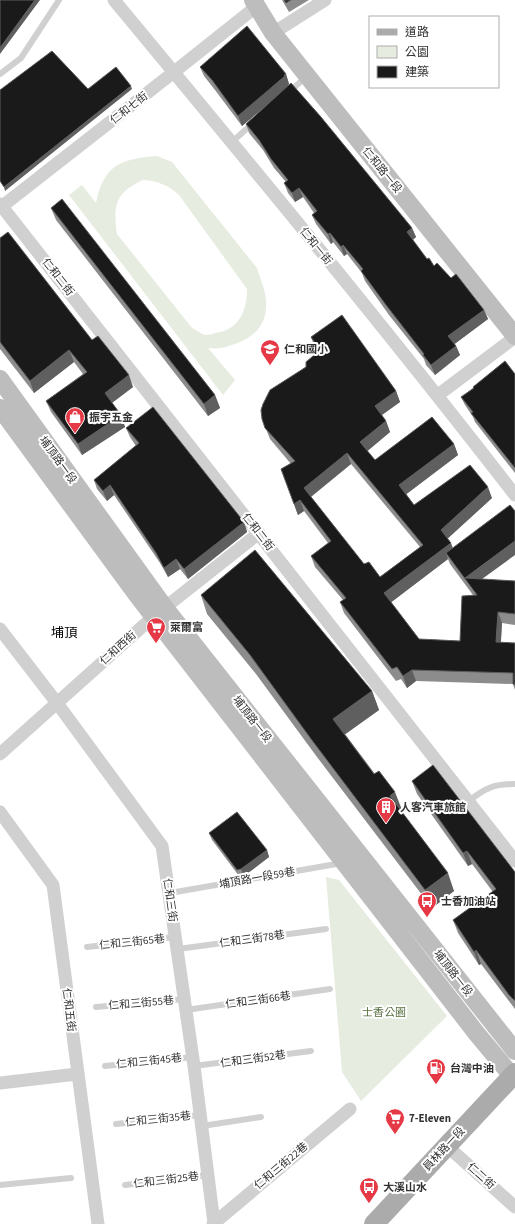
<svg xmlns="http://www.w3.org/2000/svg" width="515" height="1224" font-family="'Source Sans 3','Noto Sans TC',sans-serif">
	<rect width="100%" height="100%" fill="#fff"/>
	<path fill="#e6ecdf" fill-rule="evenodd" d="M157 156 172 162 257 268C260 278 265 289 266 300 268 324 255 337 235 344 230 345 225 348 220 348 216 349 212 348 208 348L235 380 223 395 69 195 82 185 96 203C104 164 121 159 157 156ZM143 180C158 181 168 185 179 195L247 289C247 311 239 330 215 333 213 334 209 335 206 335 201 334 196 330 192 328L117 234C113 205 115 193 143 180Z
		M326 877 339 880 447 1016 361 1101 342 1072Z"/>
	<g fill="none" stroke-linecap="round" stroke-linejoin="round">
		<path stroke="#d0d0d0" stroke-width="6" d="M0 74 21 58 59 0
			M289 92 306 77
			M232 142 253 123
			M469 801C485 788 494 784 515 784
			M170 893 342 863
			M87 947 175 937
			M178 949 326 929
			M96 1007 185 999
			M186 1010 330 989
			M105 1066 193 1057
			M194 1066 311 1051
			M116 1124 200 1115
			M202 1126 261 1117
			M0 1185 71 1178
			M125 1185 208 1175"/>
		<path stroke="#d0d0d0" stroke-width="13" d="M114 0C249 163 385 327 515 495
			M273 33 325 0
			M0 204 515 861
			M0 208 174 72 257 6
			M438 395 515 337
			M0 629 57 703 162 846 194 1066 214 1223
			M0 754 153 617 259 533
			M0 812 53 885 98 1224
			M0 1083 77 1074
			M447 1146 515 1207
			M213 1224 350 1109"/>
		<path stroke="#bdbdbd" stroke-width="18" d="M253 0 273 33 515 336
			M0 379 165 608 515 1051
			M0 408 137 595 477 1034 512 1076"/>
		<path stroke="#ababab" stroke-width="20" d="M374 1224 515 1073"/>
	</g>
	<path fill="#8c8c8c" fill-rule="evenodd" d="M282 0H309L289 12Z
		M200 67 286 74 289 84 288 85 289 86 412 228 416 237 413 240 427 259 434 266 451 278 484 310 488 319 454 344 456 346 460 355 435 375 426 365 424 359 389 315 365 281 362 273 347 254 344 256 333 242 331 244 316 224 312 215 314 213 303 197 295 202 288 193 284 183 286 182 274 168 263 150 249 133 246 124 268 104 242 126 215 90 204 76Z
		M51 208 215 395 220 408 208 416 56 220Z
		M0 238 92 340 133 387 112 403 121 415 125 427 82 455 51 412 46 401 83 374 74 362 34 393 0 349Z
		M311 337 396 391 400 402 382 415 386 421 390 432 367 451 375 460 454 444 458 455 406 494 414 505 492 498 447 539 452 548 483 579 515 581V625L502 623 501 642 515 643V690L513 684 416 681 407 688 401 679 396 681 344 613 340 602 343 600 315 567 311 556 328 543 304 511 298 515 281 469 291 464 270 439 262 419 306 367 318 352 315 348ZM351 464 420 547 380 577 364 564 311 497ZM448 559 450 564 473 595 460 641 419 639 391 602Z
		M515 374V473L475 422 473 417 465 405 461 397 473 388V387Z
		M126 428 244 522 247 532 188 579 180 569 168 577 160 563 114 495 107 501 97 489 94 480 136 446 130 437Z
		M201 595 372 691 379 710 345 734 402 810 401 811 454 891 432 908 317 757 256 674 207 614Z
		M412 781 515 872V1009L481 964 479 965 458 933 453 920 493 892 472 864 468 866 417 794Z
		M209 833 267 850 269 857 244 876H239L212 840Z"/>
	<path fill="#5f5f5f" d="M35 0H40L0 54V48Z
		M286 74 289 84 288 85 289 86 242 126 238 116Z
		M131 86 132 89 5 191 4 187Z
		M299 188 303 197 295 202 292 193Z
		M412 228 416 237 410 242 407 232Z
		M330 233 333 242 331 244 328 234Z
		M343 245 347 254 344 256 341 247Z
		M484 310 488 319 452 346 448 336Z
		M456 346 460 355 435 375 431 365Z
		M69 350 74 362 34 393 30 381Z
		M129 375 133 387 109 405 105 393Z
		M396 391 400 402 379 417 375 406Z
		M215 395 220 408 208 416 204 404Z
		M121 415 125 427 82 455 78 444Z
		M386 421 390 432 364 454 360 442Z
		M454 444 458 455 404 496 399 485Z
		M347 453 351 464 308 499 304 488Z
		M110 485 114 495 107 501 103 491Z
		M488 487 492 498 445 541 441 530Z
		M300 500 304 511 298 515 294 504Z
		M244 522 247 532 188 579 184 569Z
		M515 541V555L471 587 465 578Z
		M451 543 455 554 446 553 448 559 389 604 384 593Z
		M176 559 180 569 168 577 164 568Z
		M498 612 502 623 500 653 496 642Z
		M412 670 416 681 407 688 403 676Z
		M372 691 379 710 340 738 333 719Z
		M395 792 402 810 397 814 390 796Z
		M267 850 269 857 244 876 241 869Z
		M467 851 472 864 468 866 463 853Z
		M448 873 454 891 432 908 425 890Z
		M476 950 481 964 479 965 474 952Z"/>
	<path fill="#1a1a1a" stroke="#5f5f5f" fill-rule="evenodd" d="M0 0H35L0 48Z
		M284 0H291L286 3Z
		M247 26 286 74 284 75 285 76 238 116 212 80 200 67Z
		M52 51 88 89 116 67 131 86 4 187 0 181V90Z
		M291 83 321 117 412 228 407 232 427 259 429 258 434 266 437 263 451 278 456 274 484 310 448 336 456 346 431 365 423 355 424 354 386 305 361 271 363 269 343 245 341 247 330 233 328 234 312 215 317 211 299 188 292 193 284 183 288 180 271 159 259 140 246 124Z
		M62 199 215 395 204 404 51 208Z
		M8 232 92 340 98 336 129 375 105 393 121 415 78 444 46 401 87 372 69 350 30 381 0 342V238Z
		M342 315 396 391 375 406 386 421 360 442 375 460 432 417 454 444 399 485 414 505 470 465 488 487 441 530 451 543 384 593 419 639 460 641 462 596 477 595 446 553 510 505 515 511V541L465 578 515 581V614L498 612 496 642 515 643V685L513 684V673L412 670 403 676 397 667 392 669 340 602 346 598 311 556 331 541 300 500 294 504 281 469 295 461 265 428 262 419 261 410 263 404 270 390 306 367V362L320 350 311 337ZM347 453 423 545 380 577 369 562 364 564 304 488Z
		M505 361 515 374V468L471 413 473 412 461 397 474 388 473 387Z
		M153 407 244 522 184 569 176 559 164 568 156 553 110 485 103 491 94 480 139 443 126 428Z
		M255 550 372 691 333 719 374 774 379 771 395 792 390 796 448 873 425 890 311 739 250 655 201 595Z
		M433 765 515 872V1001L509 995 476 950 474 952 453 920 496 889 467 851 463 853 412 781Z
		M237 812 267 850 241 869 237 870 209 833Z"/>
	<defs>
		<g id="school-pin" transform="scale(1)"><path d="M0 17L-7.5 6A9.5 9.5 0 1 1 7.5 6Z" fill="#e63946" stroke="#fff"/><path d="M0-5L7-2L0 1L-7-2ZM-4 1L0 2.5L4 1V4Q0 6-4 4Z" fill="#fff"/></g>
		<g id="shop-pin" transform="scale(1)"><path d="M0 17L-7.5 6A9.5 9.5 0 1 1 7.5 6Z" fill="#e63946" stroke="#fff"/><path d="M-5-2.5h2.3a2.7 3.5 0 0 1 5.4 0H5L5.5 6h-11ZM-1.5-2.5h3a1.5 2.3 0 0 0-3 0Z" fill="#fff"/></g>
		<g id="supermarket-pin" transform="scale(1)"><path d="M0 17L-7.5 6A9.5 9.5 0 1 1 7.5 6Z" fill="#e63946" stroke="#fff"/><path d="M-6-5.5h2.5l.6 2H6L4.5 2H-2.5L-4.4-4H-6ZM-1.5 3.2a1.3 1.3 0 1 0 .1 0ZM3 3.2a1.3 1.3 0 1 0 .1 0Z" fill="#fff"/></g>
		<g id="building-pin" transform="scale(1)"><path d="M0 17L-7.5 6A9.5 9.5 0 1 1 7.5 6Z" fill="#e63946" stroke="#fff"/><path d="M-4-6H4V6H1V3H-1V6H-4ZM-2.5-4.3h1.7v1.8h-1.7ZM.8-4.3h1.7v1.8H.8ZM-2.5-1h1.7V.8h-1.7ZM.8-1h1.7V.8H.8Z" fill="#fff"/></g>
		<g id="bus-pin" transform="scale(1)"><path d="M0 17L-7.5 6A9.5 9.5 0 1 1 7.5 6Z" fill="#e63946" stroke="#fff"/><path d="M-5-6H5V4H4V6H2V4H-2V6H-4V4H-5ZM-3.5-4V0h7V-4ZM-3.5 1.2v1.5H-2V1.2ZM2 1.2v1.5H3.5V1.2Z" fill="#fff"/></g>
		<g id="fuel-pin" transform="scale(1)"><path d="M0 17L-7.5 6A9.5 9.5 0 1 1 7.5 6Z" fill="#e63946" stroke="#fff"/><path d="M-5.5-6h7V0h2V4h1.3V-2.5L3-4.5l.8-.8L6-3V5H2.5V1h-1V6h-7ZM-4.2-4.7v3.2H.2V-4.7Z" fill="#fff"/></g>
	</defs>
	<g fill-rule="evenodd">
		<use href="#school-pin" x="270" y="349"/>
		<use href="#shop-pin" x="75" y="417"/>
		<use href="#supermarket-pin" x="156" y="627"/>
		<use href="#building-pin" x="386" y="807"/>
		<use href="#bus-pin" x="427" y="901"/>
		<use href="#fuel-pin" x="436" y="1068"/>
		<use href="#supermarket-pin" x="395" y="1118"/>
		<use href="#bus-pin" x="369" y="1187"/>
	</g>
	<g text-anchor="middle" dominant-baseline="central" stroke-width="4" stroke-linejoin="round" paint-order="stroke">
		<g font-size="11" fill="#333" stroke="#fff">
			<text transform="translate(129 108) rotate(-38)">仁和七街</text>
			<text transform="translate(382 170) rotate(51)">仁和路一段</text>
			<text transform="translate(316 246) rotate(51)">仁和一街</text>
			<text transform="translate(58 277) rotate(52)">仁和二街</text>
			<text transform="translate(58 460) rotate(54)">埔頂路一段</text>
			<text transform="translate(258 532) rotate(52)">仁和二街</text>
			<text transform="translate(118 648) rotate(-42)">仁和西街</text>
			<text transform="translate(252 719) rotate(52)">埔頂路一段</text>
			<text transform="translate(257 878) rotate(-10)">埔頂路一段59巷</text>
			<text transform="translate(170 900) rotate(82)">仁和三街</text>
			<text transform="translate(252 939) rotate(-8)">仁和三街78巷</text>
			<text transform="translate(132 942) rotate(-6)">仁和三街65巷</text>
			<text transform="translate(453 973) rotate(52)">埔頂路一段</text>
			<text transform="translate(258 1000) rotate(-8)">仁和三街66巷</text>
			<text transform="translate(141 1003) rotate(-5)">仁和三街55巷</text>
			<text transform="translate(69 1010) rotate(83)">仁和五街</text>
			<text transform="translate(253 1059) rotate(-8)">仁和三街52巷</text>
			<text transform="translate(149 1061) rotate(-6)">仁和三街45巷</text>
			<text transform="translate(158 1119) rotate(-6)">仁和三街35巷</text>
			<text transform="translate(444 1149) rotate(-47)">員林路一段</text>
			<text transform="translate(281 1166) rotate(-40)">仁和三街22巷</text>
			<text transform="translate(481 1176) rotate(42)">仁二街</text>
			<text transform="translate(166 1180) rotate(-7)">仁和三街25巷</text>
		</g>
		<g font-size="11" font-weight="bold" fill="#333" stroke="#fff" text-anchor="start">
			<text x="284" y="349">仁和國小</text>
			<text x="89" y="417">振宇五金</text>
			<text x="170" y="627">萊爾富</text>
			<text x="400" y="807">人客汽車旅館</text>
			<text x="441" y="901">士香加油站</text>
			<text x="450" y="1068">台灣中油</text>
			<text x="409" y="1118">7-Eleven</text>
			<text x="383" y="1187">大溪山水</text>
		</g>
		<g font-size="11" fill="#56703f" stroke="#fff">
			<text x="384" y="1012">士香公園</text>
		</g>
		<g font-size="13" fill="#000" stroke="#fff">
			<text x="64" y="633">埔頂</text>
		</g>
	</g>
	<rect x="369" y="16" width="130" height="72" fill="#ffffff" stroke="#adadad"/>
	<rect x="377" y="29" width="20" height="6" fill="#ababab" stroke="#adadad"/>
	<text x="405" y="36" font-size="12" fill="#333333">道路</text>
	<rect x="377" y="46" width="20" height="12" fill="#e6ecdf" stroke="#adadad"/>
	<text x="405" y="56" font-size="12" fill="#333333">公園</text>
	<rect x="377" y="66" width="20" height="12" fill="#1a1a1a" stroke="#adadad"/>
	<text x="405" y="76" font-size="12" fill="#333333">建築</text>
</svg>
